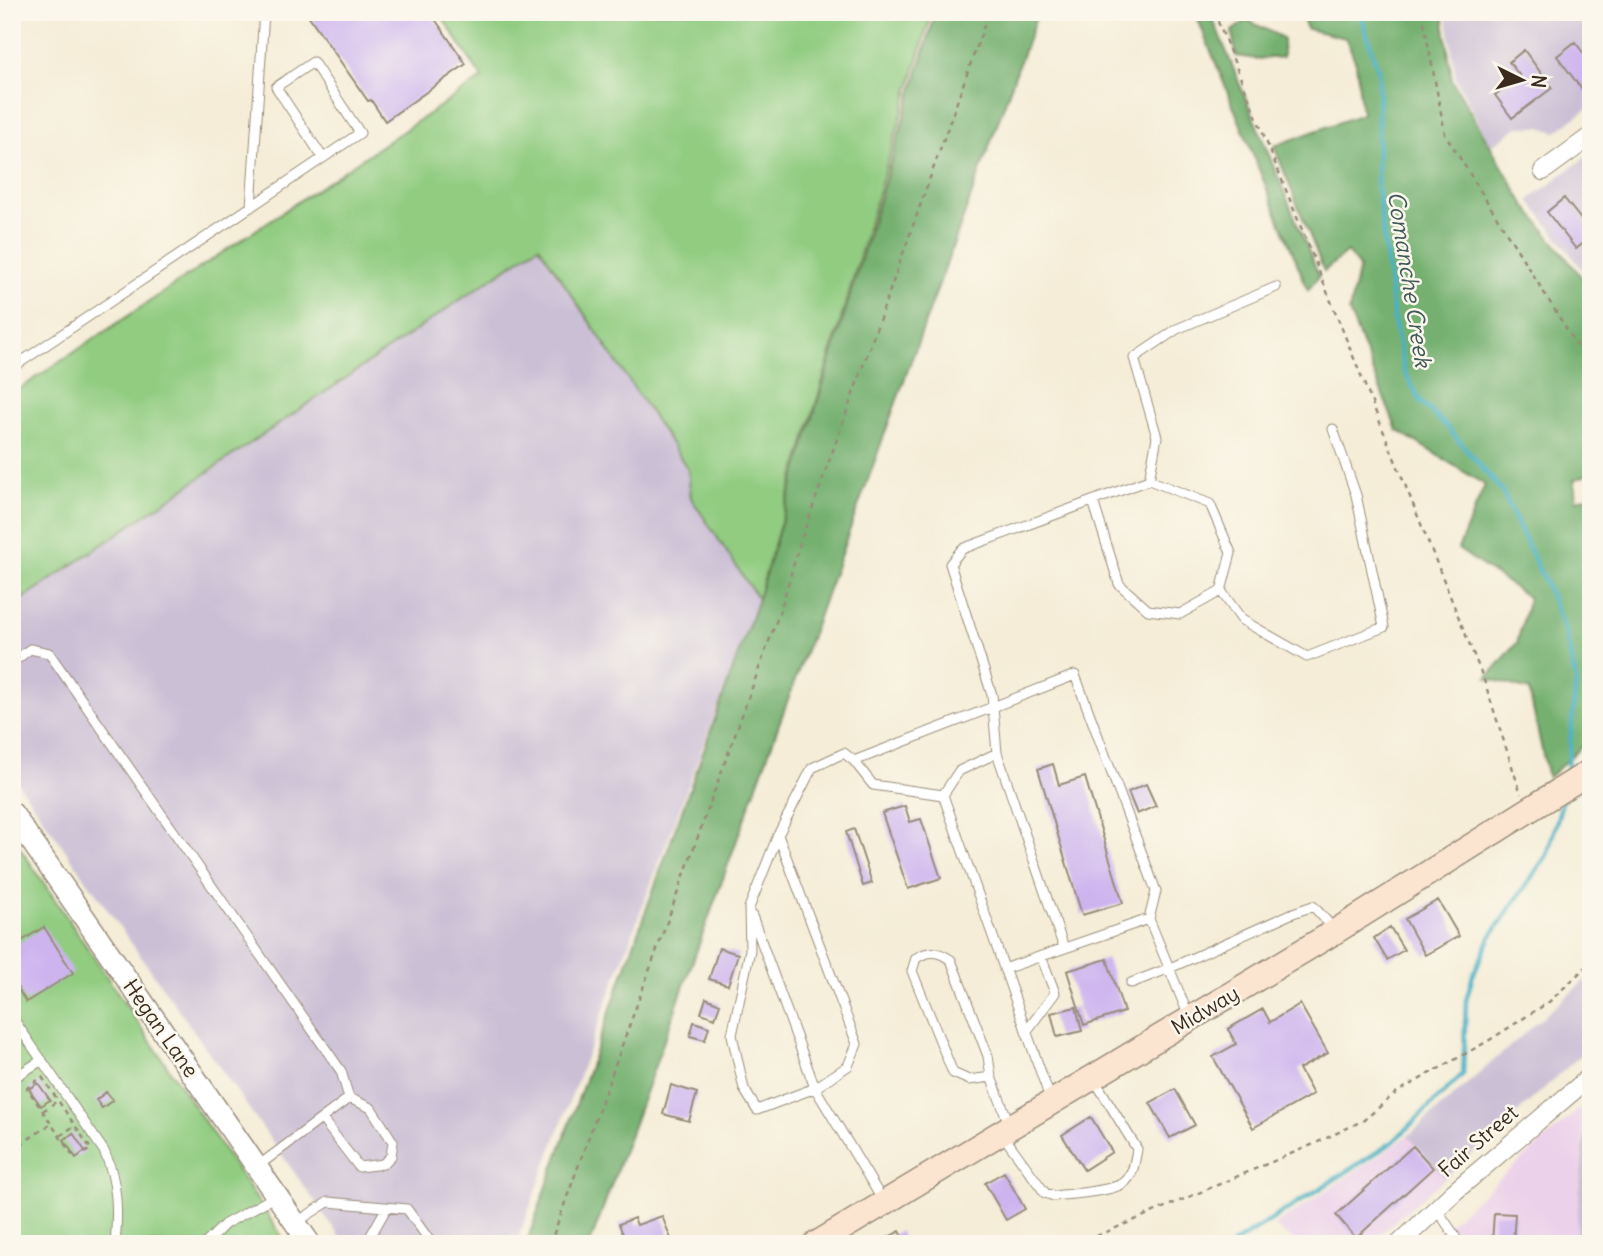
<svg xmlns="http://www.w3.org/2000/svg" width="1603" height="1256" font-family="Delius,sans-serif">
	<rect width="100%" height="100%" fill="#fbf7ec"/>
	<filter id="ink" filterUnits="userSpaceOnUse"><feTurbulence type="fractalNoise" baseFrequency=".0143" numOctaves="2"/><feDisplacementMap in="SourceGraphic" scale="14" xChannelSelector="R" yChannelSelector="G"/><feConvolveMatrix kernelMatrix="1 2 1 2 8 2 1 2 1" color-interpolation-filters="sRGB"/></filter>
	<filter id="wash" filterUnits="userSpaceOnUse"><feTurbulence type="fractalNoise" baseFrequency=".00686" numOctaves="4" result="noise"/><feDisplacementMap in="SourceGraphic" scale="28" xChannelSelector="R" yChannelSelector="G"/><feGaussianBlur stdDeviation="1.57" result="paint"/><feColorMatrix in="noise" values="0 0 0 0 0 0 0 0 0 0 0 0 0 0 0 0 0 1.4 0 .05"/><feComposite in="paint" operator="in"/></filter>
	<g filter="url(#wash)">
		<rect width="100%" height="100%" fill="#f5edd7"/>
		<path fill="#ecd1ea" d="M1585 1104 1575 1244H1426Z
			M1408 1136 1445 1178 1368 1244H1299L1274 1226Z"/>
		<path fill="#cbbfd5" d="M1446 12H1591V106L1556 132 1540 127H1518L1491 146 1456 78Z
			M1591 153V281L1529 200Z
			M539 246 689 469 691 498 758 599 516 1244H345L12 775V606Z
			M1590 976 1591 1046 1445 1178 1408 1136Z
			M1591 1105V1244H1575L1586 1108Z"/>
		<path fill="#91cc81" stroke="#667b50" stroke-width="2" d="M439 12H932L758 599 691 498 688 469 539 246 12 606V394L482 78Z
			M12 836 287 1244H12Z"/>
		<path fill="#74b06f" stroke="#586d46" stroke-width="2" d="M936 12H1038L590 1244H526L758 599Z
			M1195 12H1210L1319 276 1308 290Z
			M1300 12H1443L1452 80 1524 204 1591 289V473L1574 480 1576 500 1591 496V738L1548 778 1529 690 1487 678 1517 643 1529 598 1458 549 1485 485 1397 430 1349 312 1359 267 1347 252 1324 271 1274 146 1362 114 1356 63 1346 38 1307 29Z
			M1247 20 1283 38V57L1257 59 1236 56 1232 31Z"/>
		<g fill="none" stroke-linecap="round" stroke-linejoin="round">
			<path stroke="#46b1c5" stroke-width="4.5" d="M1360 12 1379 74 1377 185 1394 319 1404 371 1421 402 1447 427 1502 491 1545 582 1565 631 1576 681 1567 776
				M1233 1244 1393 1142 1463 1074 1466 1000 1473 975 1491 936 1547 855 1563 799"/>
		</g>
		<g id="blocks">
			<path fill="#cdb4ef" d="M306 12H430L466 64 385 121 371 100 368 101Z
				M1575 42 1591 63V91L1586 95 1557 56Z
				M1524 50 1552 88 1512 118 1495 95 1520 76 1509 62Z
				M1564 198 1591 232V237L1576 249 1547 212Z
				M1053 764 1059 785 1085 777 1123 903 1082 915 1038 769Z
				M1146 784 1156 806 1137 814 1128 792Z
				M905 806 910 822 921 819 941 878 908 889 882 813Z
				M854 829 872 883 863 886 846 832Z
				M1438 900 1459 936 1425 955 1405 919Z
				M44 927 73 973 26 1002 12 979V947Z
				M1390 927 1404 950 1387 960 1374 938Z
				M719 948 738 954 728 985 709 979Z
				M1107 959 1124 1012 1084 1025 1067 971Z
				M706 998 720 1004 715 1018 701 1013Z
				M1300 1004 1328 1053 1299 1069 1313 1094 1253 1128 1213 1057 1236 1044 1228 1029 1263 1009 1270 1022Z
				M1076 1007 1082 1031 1057 1037 1051 1013Z
				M694 1022 709 1027 705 1040 690 1036Z
				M38 1083 50 1100 41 1106 29 1089Z
				M671 1085 697 1093 689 1121 663 1114Z
				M1175 1089 1195 1125 1170 1138 1150 1103Z
				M106 1092 113 1100 102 1108 96 1100Z
				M1091 1117 1112 1152 1084 1170 1062 1135Z
				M73 1133 85 1151 76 1158 64 1140Z
				M1413 1146 1433 1168 1356 1238 1336 1215Z
				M1004 1172 1025 1209 1006 1220 985 1183Z
				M1494 1213 1515 1214 1513 1244H1492Z
				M662 1216 673 1244H627L619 1224 634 1218 637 1225Z
				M900 1231 906 1244H875Z"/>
		</g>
	</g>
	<g filter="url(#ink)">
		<use href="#blocks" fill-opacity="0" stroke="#988c7a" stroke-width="2"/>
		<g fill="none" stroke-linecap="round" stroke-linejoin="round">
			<g stroke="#988c7a" stroke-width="11">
				<path id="service" d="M313 62 360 133 323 158 276 87Z
					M251 207 264 12
					M12 368 323 158
					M1149 480 1157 437 1134 358 1177 329 1276 287
					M1221 591 1242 620 1307 657 1384 627 1356 495 1333 429
					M12 663 30 649 49 653 341 1071 349 1098 258 1166
					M854 761 1075 675 1156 891 1149 919 1190 1019
					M943 795 1051 1101
					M943 795 959 771 997 753
					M778 835 749 908 750 950 732 1035 744 1089 757 1110 815 1088 848 1066 857 1044 778 835 812 768 844 753 854 761 873 785 943 795
					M752 916 815 1088 883 1201
					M1064 948 997 753 992 695 950 564 962 549 1149 480 1210 504 1231 553 1221 591 1180 614 1148 610 1119 584 1093 501
					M1004 969 1149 919
					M1131 983 1170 968 1293 913 1313 906 1334 929
					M12 1017 104 1151C118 1181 118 1212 115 1244
					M1026 1032 1055 993 1041 956
					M991 1077 969 1080 953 1073 912 971 916 958C930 950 938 951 951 960L988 1056 991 1077 1010 1126
					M12 1079 42 1060
					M322 1119 359 1167 383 1164 391 1156 393 1142 371 1108 349 1098
					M1002 1134 1045 1193 1054 1196C1070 1194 1115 1192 1126 1181 1134 1173 1135 1159 1137 1149L1094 1079
					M1436 1208 1455 1236V1244
					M297 1222 328 1202 407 1209 432 1244
					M205 1244 225 1224 276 1196
					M366 1244 387 1207"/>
			</g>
			<g stroke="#988c7a" stroke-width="20">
				<path id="minor" d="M1543 171 1591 136
					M1399 1244 1454 1192 1591 1076"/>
			</g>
			<g stroke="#988c7a" stroke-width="24">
				<path id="tertiary" d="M12 813 310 1244"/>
			</g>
			<g stroke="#988c7a" stroke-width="27">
				<path id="secondary" d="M816 1244 1336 931 1591 771"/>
			</g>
			<path stroke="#988c7a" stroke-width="2.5" stroke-dasharray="5 5" stroke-linecap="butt" d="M1214 12 1484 680 1521 794
				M1422 12 1445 134 1591 368
				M42 1077 91 1149 75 1159 27 1088Z
				M43 1111 57 1101
				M60 1136 74 1126
				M12 1150 51 1124
				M550 1244 781 608 800 543 989 12
				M1078 1244 1314 1144 1364 1120 1397 1092 1488 1041 1549 1002 1591 962"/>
			<use href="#service" stroke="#fff" stroke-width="9"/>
			<use href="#minor" stroke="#fff" stroke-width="18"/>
			<use href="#tertiary" stroke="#fff" stroke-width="21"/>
			<use href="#secondary" stroke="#fce5d0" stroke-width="24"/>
		</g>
	</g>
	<g text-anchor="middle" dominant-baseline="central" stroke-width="5" stroke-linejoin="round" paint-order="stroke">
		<g font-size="21" fill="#3b2a1e" stroke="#fbf7ec">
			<text transform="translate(1205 1010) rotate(-31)">Midway</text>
			<text transform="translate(161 1028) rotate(55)">Hegan Lane</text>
			<text transform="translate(1478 1141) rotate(-41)">Fair Street</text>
		</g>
		<g font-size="23" font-style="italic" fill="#3f5958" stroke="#fbf7ec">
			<text transform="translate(1410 279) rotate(81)">Comanche Creek</text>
		</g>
	</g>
	<rect width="1603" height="1256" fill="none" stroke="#fbf7ec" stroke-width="42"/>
	<g transform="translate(1522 80) rotate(95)" stroke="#fbf7ec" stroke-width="5" paint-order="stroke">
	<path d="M0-5L12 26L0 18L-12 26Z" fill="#3b2a1e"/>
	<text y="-10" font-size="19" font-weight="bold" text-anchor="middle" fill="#3b2a1e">N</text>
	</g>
</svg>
